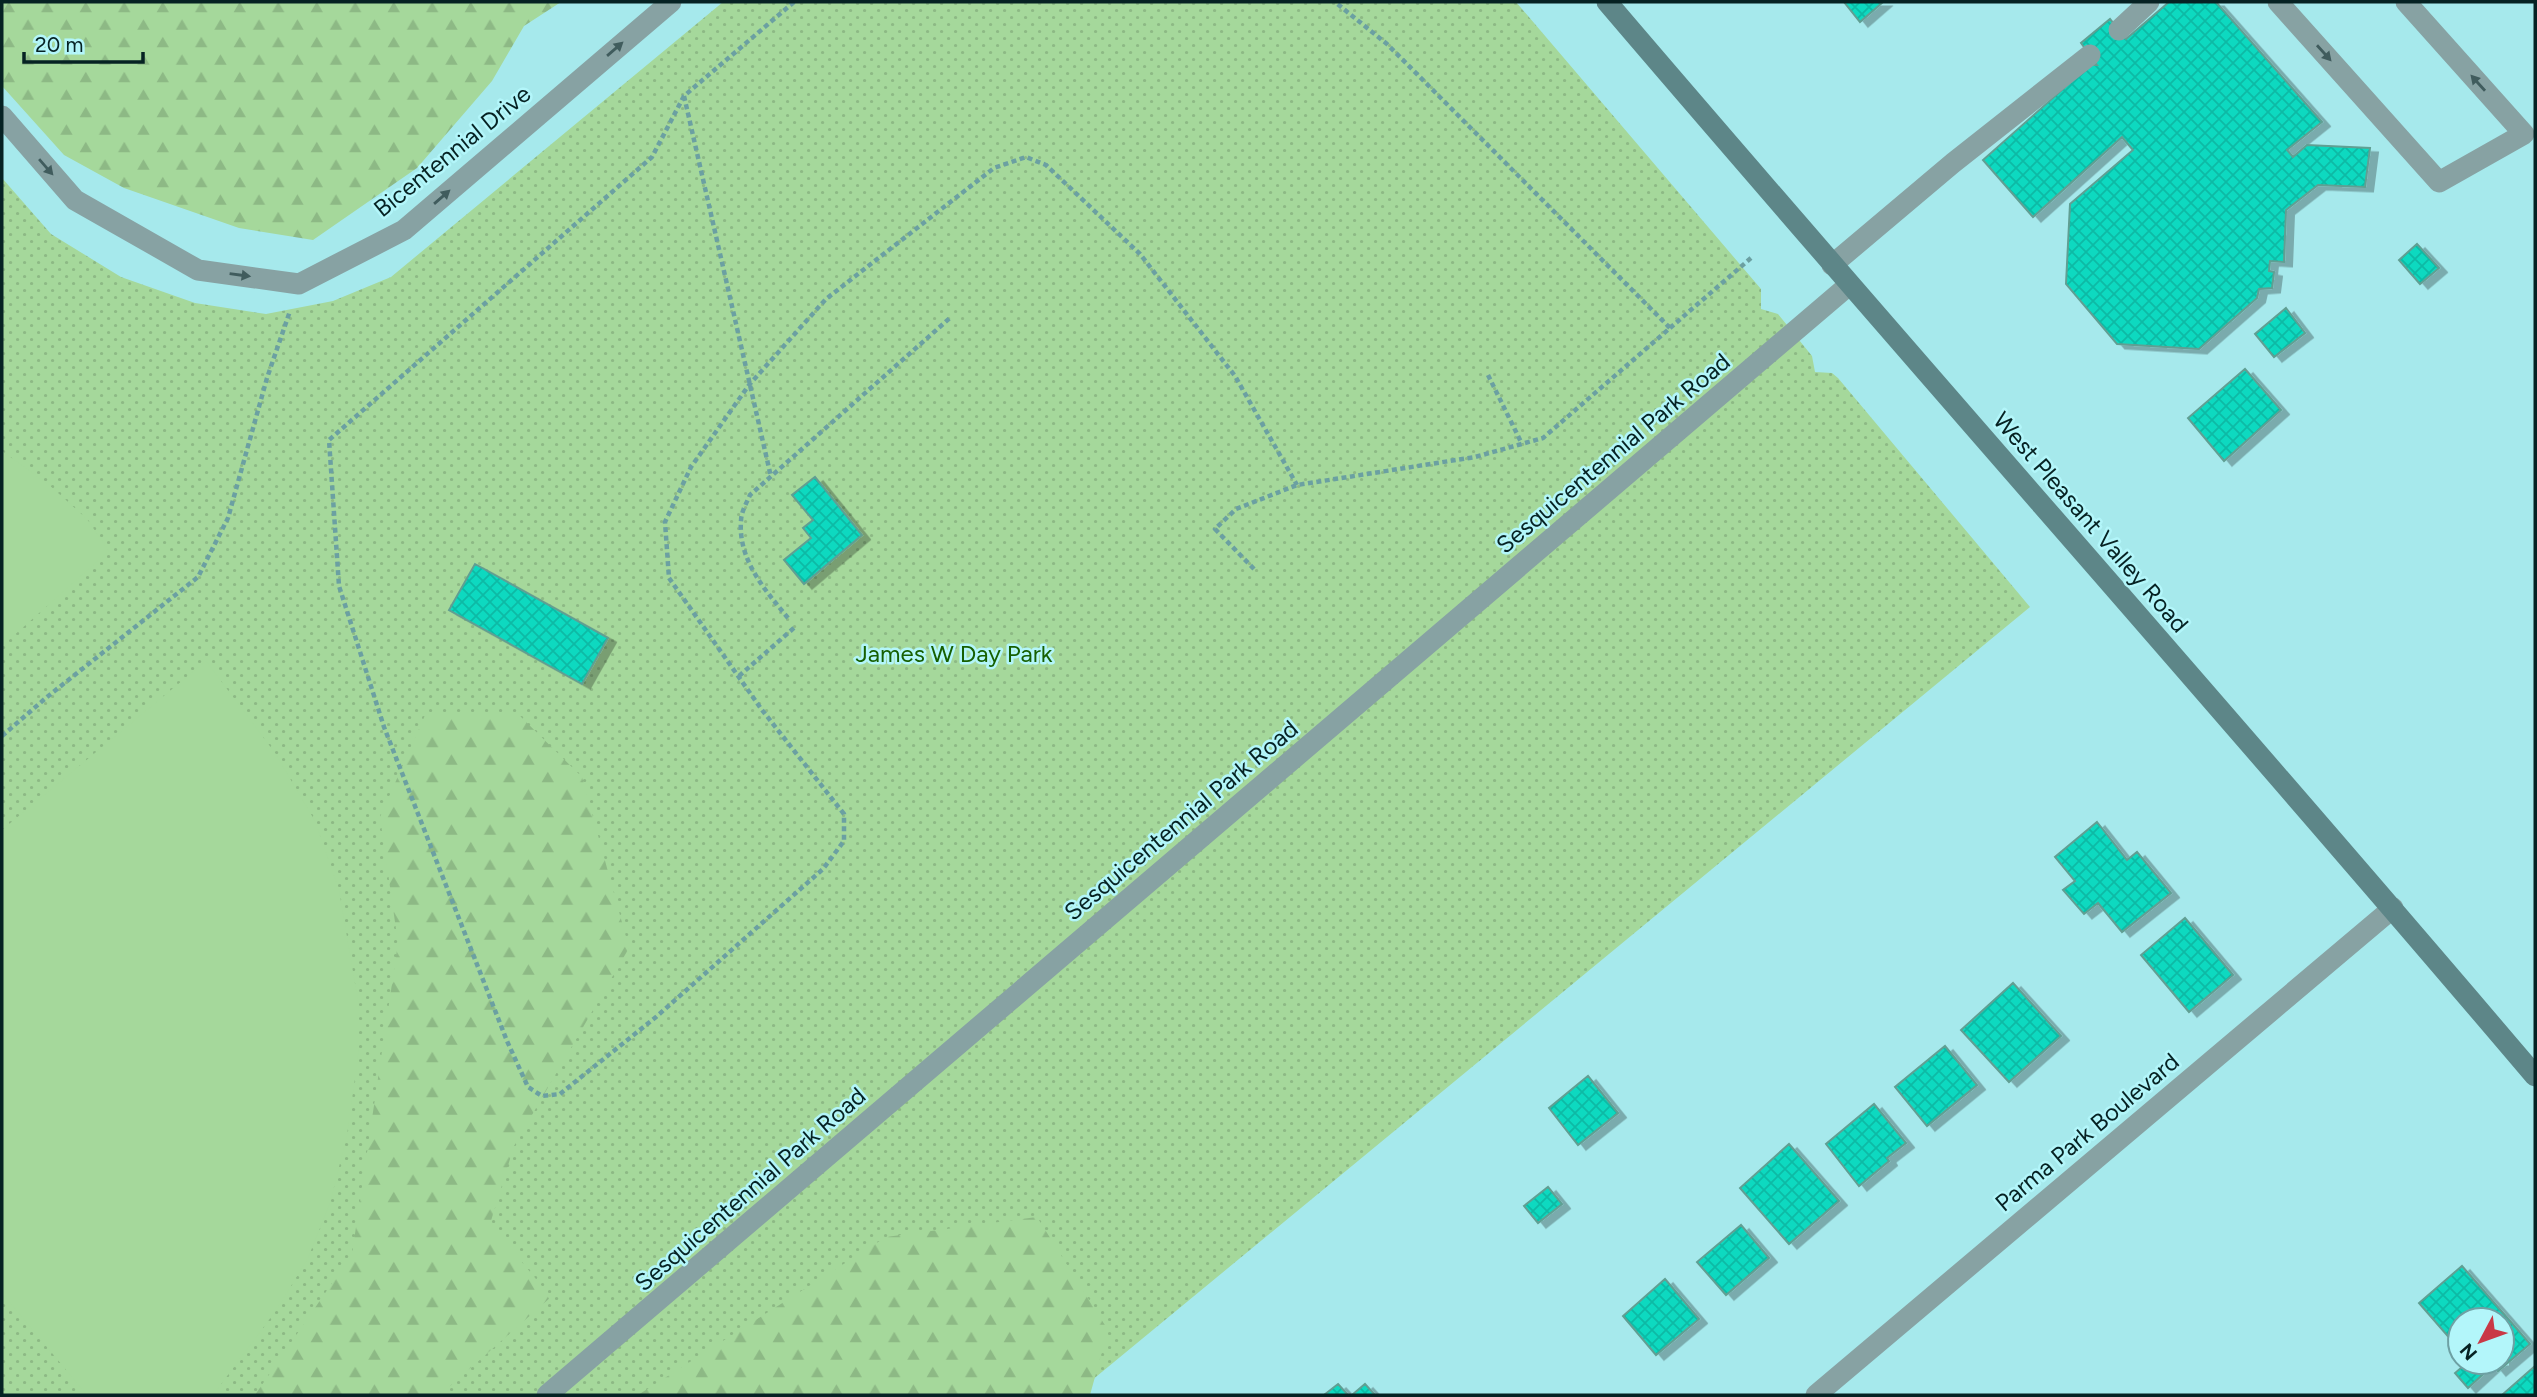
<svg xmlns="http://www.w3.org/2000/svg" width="2537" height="1397" font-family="Figtree,sans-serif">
	<defs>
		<pattern id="green-dots" width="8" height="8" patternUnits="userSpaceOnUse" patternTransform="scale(1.75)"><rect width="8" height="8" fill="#a5d89b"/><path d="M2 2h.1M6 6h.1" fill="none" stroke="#8db985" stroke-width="1.8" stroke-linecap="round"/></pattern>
		<pattern id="forest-firs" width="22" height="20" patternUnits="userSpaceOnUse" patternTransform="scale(1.75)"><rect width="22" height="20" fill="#a5d89b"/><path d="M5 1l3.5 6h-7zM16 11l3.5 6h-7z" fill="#8db985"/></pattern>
		<pattern id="building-cross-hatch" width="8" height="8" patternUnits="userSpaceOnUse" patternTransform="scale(1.75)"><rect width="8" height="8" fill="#10d9c0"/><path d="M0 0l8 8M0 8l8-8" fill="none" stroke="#0ebaa5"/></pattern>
		<filter id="shadow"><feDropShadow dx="8" dy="4.5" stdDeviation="0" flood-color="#0004"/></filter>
	</defs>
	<rect width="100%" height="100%" fill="#a6e9ec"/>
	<path fill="url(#green-dots)" d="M723 2H1516L1761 289V309L1778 314 1812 356 1815 372 1832 373 1838 378 2030 607 1074 1395H2V178L51 234 121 277 195 303 266 314 333 301 391 277Z"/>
	<path fill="url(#forest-firs)" d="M2 2H561L524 26 492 81 417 168 313 240 239 228 124 188 64 155 2 86Z
		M426 713 520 716 582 777 629 948 514 1146 490 1224 551 1297 440 1395H255L352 1254 398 943 380 817Z
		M1037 1217 1108 1330 1090 1395H638L886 1237Z"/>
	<path fill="#a5d89b" d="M2 451 48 484 87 519 109 551 2 646Z
		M206 661 275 753 315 821 339 890 359 1007V1049L347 1135 330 1203 308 1258 277 1309 213 1395H87L2 1293V830Z"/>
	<path fill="url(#building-cross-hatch)" stroke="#619f93" stroke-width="2" filter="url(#shadow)" d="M1844 2H1883L1860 22Z
		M2169 2H2216L2322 122 2287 150 2293 157 2307 145 2370 148 2365 187 2318 185 2286 210 2284 262 2270 261 2269 271 2274 272 2272 288 2259 289 2257 298 2199 349 2117 344 2066 284 2070 204 2133 150 2122 137 2033 217 1983 160 2090 65H2097L2081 43 2110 19 2126 39Z
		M2417 244 2439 268 2420 284 2399 260Z
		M2286 308 2305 333 2274 357 2255 334Z
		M2245 369 2281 410 2224 461 2188 418Z
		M815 477 862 535 804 584 784 560 811 538 803 528 813 520 792 495Z
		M475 564 608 638 582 684 449 610Z
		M2097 822 2127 860 2137 852 2171 893 2122 932 2098 903 2084 914 2063 890 2075 881 2055 857Z
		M2185 918 2233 975 2189 1012 2141 955Z
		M2013 983 2061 1036 2009 1082 1961 1030Z
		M1945 1046 1977 1085 1927 1126 1895 1087Z
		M1588 1076 1618 1113 1578 1145 1549 1108Z
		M1874 1104 1906 1143 1887 1158 1889 1161 1859 1186 1826 1144Z
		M1789 1144 1839 1201 1789 1244 1740 1188Z
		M1548 1187 1562 1204 1538 1223 1524 1206Z
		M1741 1225 1769 1258 1726 1295 1697 1262Z
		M2462 1266 2530 1344 2498 1371 2493 1365 2468 1388 2455 1373 2468 1362H2502V1320H2460V1350L2419 1303Z
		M1665 1279 1699 1319 1656 1355 1623 1316Z
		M2535 1366V1395H2502Z
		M1338 1384 1348 1395H1324Z
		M1365 1384 1375 1395H1352Z"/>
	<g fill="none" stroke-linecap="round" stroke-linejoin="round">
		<path stroke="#6ba0a2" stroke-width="4.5" stroke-dasharray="5 3.5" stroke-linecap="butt" d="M794 2 684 96 652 157 329 440 339 586 384 727 507 1041 528 1087 542 1096 560 1094 656 1017 823 869 844 841V814L762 710 669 578 665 522 691 467 749 385 826 299 994 168 1026 157 1046 165 1140 254 1235 376 1297 485
			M684 96 771 477
			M1670 328 1751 258
			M1488 375 1522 444
			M1254 569 1215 529 1236 509 1297 485 1475 457 1543 438 1670 328 1387 44 1335 2
			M788 618C765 590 738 560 741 521 741 512 747 502 750 495L951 317
			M739 676 795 627
			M2 736 47 697 198 577 228 518 267 378 290 311"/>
		<path stroke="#87a2a3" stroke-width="21" d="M2278 2 2439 182 2524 134 2406 2
			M2119 30 2149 2
			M2 116 75 200 198 270 299 284 404 230 671 2
			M1832 265 1953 163 2090 55
			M547 1395 1849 285"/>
		<path stroke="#87a2a3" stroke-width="21" d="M1816 1395 2393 908"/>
		<path stroke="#5d8688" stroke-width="21" d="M1607 2C1914 362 2229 715 2535 1076"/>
	</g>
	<defs><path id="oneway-solid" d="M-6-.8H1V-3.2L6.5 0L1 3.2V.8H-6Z" transform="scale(1.75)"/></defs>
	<g fill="#405c5d">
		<use href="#oneway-solid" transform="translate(615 49) rotate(-41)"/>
		<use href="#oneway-solid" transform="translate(2324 53) rotate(48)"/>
		<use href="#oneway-solid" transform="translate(2478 83) rotate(-132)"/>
		<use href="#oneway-solid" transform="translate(46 167) rotate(49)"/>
		<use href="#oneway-solid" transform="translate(442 197) rotate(-41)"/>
		<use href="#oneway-solid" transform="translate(240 275) rotate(8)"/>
	</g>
	<g text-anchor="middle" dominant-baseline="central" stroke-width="5" stroke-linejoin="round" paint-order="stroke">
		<g font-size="24" fill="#062223" stroke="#b3f6fa">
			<text transform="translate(452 151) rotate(-39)">Bicentennial Drive</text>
			<text transform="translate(1613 453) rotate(-40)">Sesquicentennial Park Road</text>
			<text transform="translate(2091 522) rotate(49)">West Pleasant Valley Road</text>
			<text transform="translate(1181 820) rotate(-40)">Sesquicentennial Park Road</text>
			<text transform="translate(2087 1132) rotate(-40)">Parma Park Boulevard</text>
			<text transform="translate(750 1189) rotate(-41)">Sesquicentennial Park Road</text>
		</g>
		<g font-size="24" fill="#165f01" stroke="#b3f6fa">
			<text x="954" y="653">James W Day Park</text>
		</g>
	</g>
	<rect width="2537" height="1397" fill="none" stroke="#062223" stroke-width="7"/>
	<g transform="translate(2481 1341) rotate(229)"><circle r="33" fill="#b3f6fa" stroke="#6ea1a4" stroke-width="2"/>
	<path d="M0-5L12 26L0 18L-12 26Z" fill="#c93946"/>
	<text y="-10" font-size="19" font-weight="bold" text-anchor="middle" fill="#062223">N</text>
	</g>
	<path d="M24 52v10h119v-10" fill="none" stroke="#062223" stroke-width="3.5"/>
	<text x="35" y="52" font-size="21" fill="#062223" stroke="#b3f6fa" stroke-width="5" paint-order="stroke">20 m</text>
</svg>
